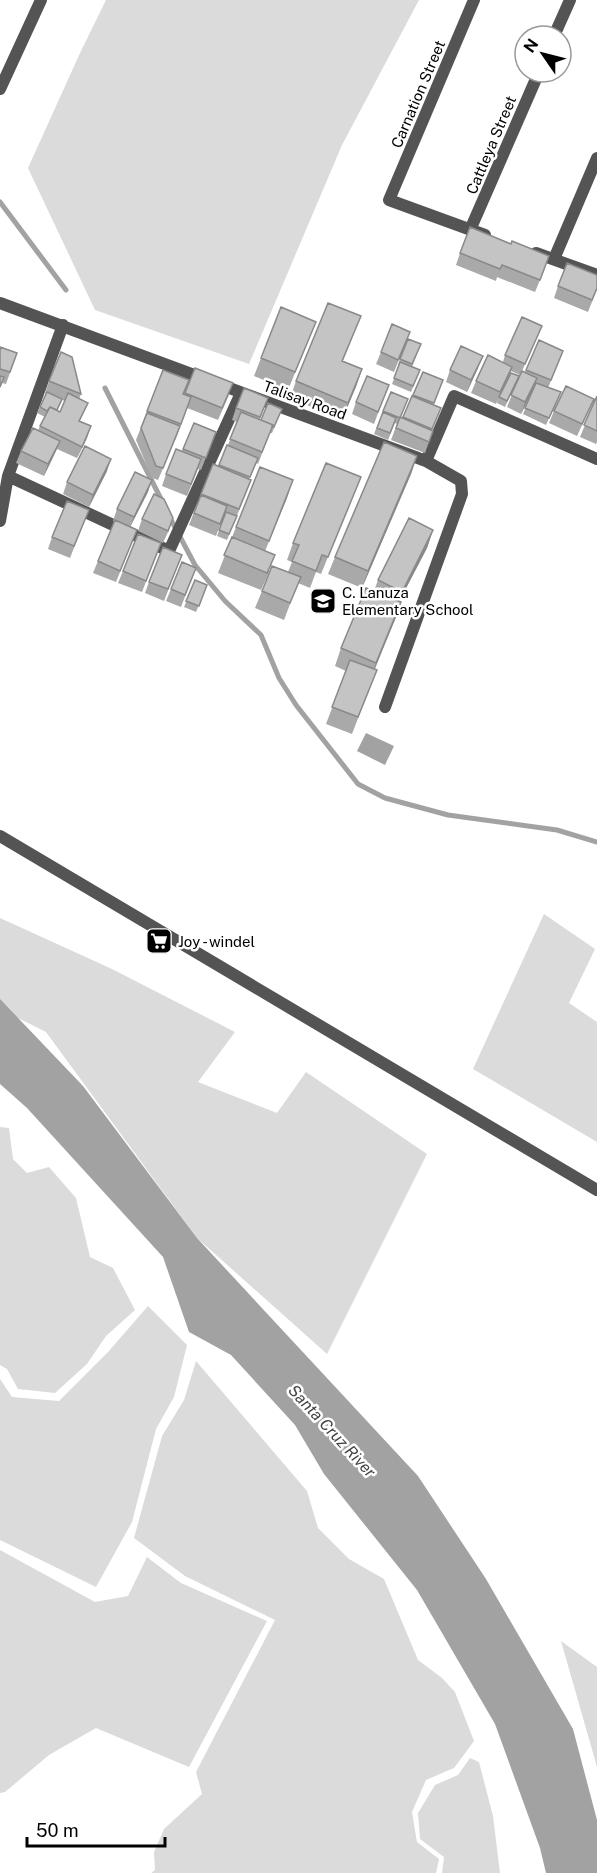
<svg xmlns="http://www.w3.org/2000/svg" width="597" height="1873" font-family="'Public Sans',sans-serif">
	<rect width="100%" height="100%" fill="#fff"/>
	<path fill="#dbdbdb" d="M106 0H419L342 145 249 364 95 310 28 168 80 53Z
		M544 914 595 949 569 1003 597 1022V1142L473 1069Z
		M0 918 112 969 235 1032 198 1082 277 1113 306 1072 427 1154 327 1354 197 1238 46 1032 0 1009Z
		M0 1127 9 1128 13 1159 27 1173 49 1167 76 1198 90 1257 113 1268 135 1310 106 1336 87 1364 55 1393 18 1389 7 1369 0 1365Z
		M148 1306 187 1345 174 1397 156 1429 132 1522 96 1587 0 1540V1379L12 1397 59 1401 108 1352Z
		M196 1361 307 1491 318 1528 349 1559 384 1579 418 1660 442 1678 455 1692 474 1741 454 1768 426 1780 412 1812 417 1842 439 1859 436 1873H151L155 1870 154 1852 164 1829 202 1794 196 1772 275 1620 185 1576 134 1538 162 1436 184 1400Z
		M0 1550 95 1602 128 1596 147 1557 181 1583 267 1621 189 1767 96 1728 49 1755 5 1792 0 1793Z
		M561 1641 597 1667V1767Z
		M470 1758 479 1762 493 1816 500 1873H442L444 1857 420 1839 418 1813 435 1785 458 1775Z"/>
	<path fill="#a2a2a2" d="M366 733 394 746 385 765 357 751Z
		M0 999 83 1086 197 1238 418 1476 486 1579 573 1729 597 1820V1873H546L540 1848 495 1724 417 1590 324 1474 295 1425 231 1355 189 1332 163 1257 27 1108 0 1084Z"/>
	<g fill="none" stroke-linecap="round" stroke-linejoin="round">
		<path stroke="#a2a2a2" stroke-width="5" d="M0 202 66 290
			M105 388 163 503
			M169 516 195 565 225 601 261 635 279 678 296 705 358 784 385 798 448 815 557 830 597 842"/>
		<path stroke="#545454" stroke-width="12" d="M474 0 389 200 485 235
			M554 36 570 0
			M0 89 41 0
			M470 230 539 72
			M536 253 597 275
			M554 259 597 158
			M0 303 426 461 461 481 462 494 385 707
			M426 461 454 396 597 459
			M8 476 169 551 241 393
			M0 521 8 476 63 325
			M0 836 597 1190"/>
	</g>
	<path fill="#a9a9a9" fill-rule="evenodd" d="M511 244 545 268 535 292 497 277 496 281 456 265 460 253Z
		M558 286 597 289 588 312 554 298Z
		M361 316 343 361 362 369 342 420 290 398 296 381Z
		M542 326 522 371 525 372 539 340 563 351 548 388 561 392 546 425 523 414 535 387H534L521 414 507 407 520 375 511 371 508 379 516 383 505 407 497 403 499 398 496 404 471 393 476 381 503 362 505 355Z
		M410 332 394 372 376 364 381 352Z
		M309 339 288 390 254 376 261 358Z
		M421 344 412 367 420 370 411 392 392 384 399 366 398 365 400 359Z
		M0 347 17 353 6 384 2 383 0 388Z
		M195 368 229 395 218 420 187 408 177 436 158 480 152 478 136 440 163 370 184 394Z
		M478 368 467 392 446 382 450 370Z
		M423 372 443 380 433 405 432 431H433L425 453 391 440 397 424 395 423 388 440 374 434 383 411 402 418Z
		M49 381 81 394 79 399 88 403 80 421 87 438 77 458 57 449 44 476 16 463 21 451 38 430 45 417 37 413 46 394 45 393ZM62 400 65 401 60 412 57 410Z
		M597 396V442L596 444 580 437Z
		M384 397 374 424 352 414 356 402Z
		M268 398 260 419 261 420 282 409 272 433H270L258 464 256 463 249 479 251 480 247 491 227 540 217 536 224 517H223L216 536 189 525 213 464 218 466 227 445H228L237 422 232 420 236 408Z
		M594 399 589 410 577 436 549 423 554 411Z
		M194 423 216 432 201 470 198 469 187 496 162 486 166 474 182 451Z
		M417 456 411 474 362 588 328 574 335 557Z
		M107 471 89 507 63 494 67 482Z
		M361 477 321 574 316 572 310 588 298 583 284 620 255 608 262 591 288 572 292 562 287 560 293 543Z
		M148 492 130 527 137 530 116 582 93 573 114 522 113 521 117 509Z
		M287 498 265 551 269 572 261 590 218 573 236 527Z
		M89 510 70 558 48 549 52 537Z
		M142 519 169 530 163 543 138 531Z
		M433 530 427 548 399 602H401L375 669 370 687 352 734 326 724 346 671 335 666 341 648 374 591 378 580Z
		M161 543 142 592 118 583 123 571Z
		M182 555 164 601 145 593 149 582Z
		M196 568 181 607 166 601 171 589Z
		M195 580 207 585 196 612 184 607Z"/>
	<path fill="#898989" d="M483 356 478 368 467 392 471 380Z
		M362 369 356 387 342 420 348 403Z
		M537 378 533 390 521 414 525 402Z
		M91 426 87 438 77 458 82 447Z
		M60 441 55 453 44 476 48 464Z
		M417 456 411 474 362 588 368 571Z
		M111 459 107 471 89 507 93 495Z
		M152 480 148 492 129 529 134 517Z
		M293 480 287 498 262 558 269 541Z
		M433 530 427 548 395 609 402 592Z
		M401 602 395 620 370 680 376 663Z"/>
	<path fill="#c4c4c4" stroke="#898989" stroke-width="1.5" d="M470 227 511 244 512 241 549 256 540 280 502 265 500 269 460 253Z
		M567 263 597 275V288L592 300 558 286Z
		M328 303 361 316 342 361 362 369 348 403 296 381Z
		M281 307 316 322 295 372 261 358Z
		M522 317 542 326 525 364 505 355Z
		M392 324 410 332 398 360 381 352Z
		M408 339 421 344 412 364 400 359Z
		M539 340 563 351 551 380 526 370Z
		M461 346 483 356 471 380 450 370Z
		M0 347 17 353 10 372 0 369Z
		M61 352 72 357 81 394 49 381Z
		M488 355 512 367 500 392 476 381Z
		M400 362 420 370 413 386 394 378Z
		M195 368 233 383 222 408 185 393Z
		M163 370 189 380 183 394 191 397 181 424 147 411Z
		M522 371 537 378 525 402 511 395Z
		M423 372 443 380 434 403 413 395Z
		M511 373 519 376 507 401 499 397Z
		M0 376 4 377 0 387Z
		M367 376 389 385 378 412 356 402Z
		M536 383 561 392 549 418 525 408Z
		M566 386 594 399 582 424 554 411Z
		M244 388 268 398 260 417 236 408Z
		M47 392 62 399 57 410 50 407 47 411 40 407Z
		M391 392 408 399 400 418 383 411Z
		M68 393 88 403 79 421 91 426 82 447 40 426 50 407 60 412Z
		M412 396 441 408 432 429 403 417Z
		M597 396V431L584 425Z
		M268 403 282 409 274 427 272 426 273 425 261 420Z
		M241 412 273 425 262 452 230 439Z
		M383 412 396 418 390 433 377 428Z
		M147 413 180 426 163 468 156 466 141 428Z
		M400 417 433 431 429 442 396 428Z
		M194 423 216 432 206 458 183 449Z
		M33 428 60 441 48 464 21 451Z
		M384 442 417 456 368 571 335 557Z
		M227 445 258 458 250 477 219 465Z
		M85 446 111 459 93 495 67 482Z
		M176 449 201 459 191 484 166 474Z
		M326 463 361 477 328 557 322 555 316 571 292 561 299 545 293 543Z
		M213 464 251 480 239 509 201 494Z
		M260 467 293 480 269 541 236 527Z
		M135 472 152 480 134 517 117 509Z
		M154 494 164 499 173 518 168 531 142 519Z
		M201 495 227 506 220 524 194 513Z
		M67 501 89 510 74 546 52 537Z
		M226 512 237 516 229 534 219 530Z
		M409 518 433 530 402 592 378 580Z
		M115 520 137 530 120 571 98 561Z
		M138 534 161 543 146 581 123 571Z
		M232 537 275 555 267 573 224 555Z
		M163 547 182 555 168 589 149 582Z
		M182 562 196 568 185 595 171 589Z
		M272 566 301 577 290 603 262 591Z
		M195 580 207 585 199 606 186 601Z
		M366 588 401 602 376 663 341 648Z
		M350 660 377 670 358 717 332 707Z"/>
	<defs>
		<g id="school-square" transform="scale(1.35)"><rect x="-9" y="-9" width="18" height="18" rx="4" fill="#000" stroke="#fff"/><path d="M0-5L7-2L0 1L-7-2ZM-4 1L0 2.5L4 1V4Q0 6-4 4Z" fill="#fff"/></g>
		<g id="supermarket-square" transform="scale(1.35)"><rect x="-9" y="-9" width="18" height="18" rx="4" fill="#000" stroke="#fff"/><path d="M-6-5.5h2.5l.6 2H6L4.5 2H-2.5L-4.4-4H-6ZM-1.5 3.2a1.3 1.3 0 1 0 .1 0ZM3 3.2a1.3 1.3 0 1 0 .1 0Z" fill="#fff"/></g>
	</defs>
	<g fill-rule="evenodd">
		<use href="#school-square" x="323" y="601"/>
		<use href="#supermarket-square" x="159" y="941"/>
	</g>
	<g text-anchor="middle" dominant-baseline="central" stroke-width="5" stroke-linejoin="round" paint-order="stroke">
		<g font-size="15" fill="#000" stroke="#fff">
			<text transform="translate(418 94) rotate(-67)">Carnation Street</text>
			<text transform="translate(491 145) rotate(-67)">Cattleya Street</text>
			<text transform="translate(305 400) rotate(20)">Talisay Road</text>
		</g>
		<g font-size="15" fill="#000" stroke="#fff" text-anchor="start">
			<text x="342" y="592">C. Lanuza<tspan x="342" dy="17">Elementary School</tspan></text>
			<text x="178" y="941">Joy - windel</text>
		</g>
		<g font-size="16" font-style="italic" fill="#434343" stroke="#fff">
			<text transform="translate(332 1431) rotate(47)">Santa Cruz River</text>
		</g>
	</g>
	<g transform="translate(543 54) rotate(305)"><circle r="28" fill="#ffffff" stroke="#999999" stroke-width="1.5"/>
	<path d="M0-4.5L10 22L0 15L-10 22Z" fill="#000000"/>
	<text y="-9" font-size="16" font-weight="bold" text-anchor="middle" fill="#000000">N</text>
	</g>
	<path d="M27 1837v9h138v-9" fill="none" stroke="#000000" stroke-width="3"/>
	<text x="36" y="1837" font-size="18" fill="#000000" stroke="#ffffff" stroke-width="4.5" paint-order="stroke">50 m</text>
</svg>
